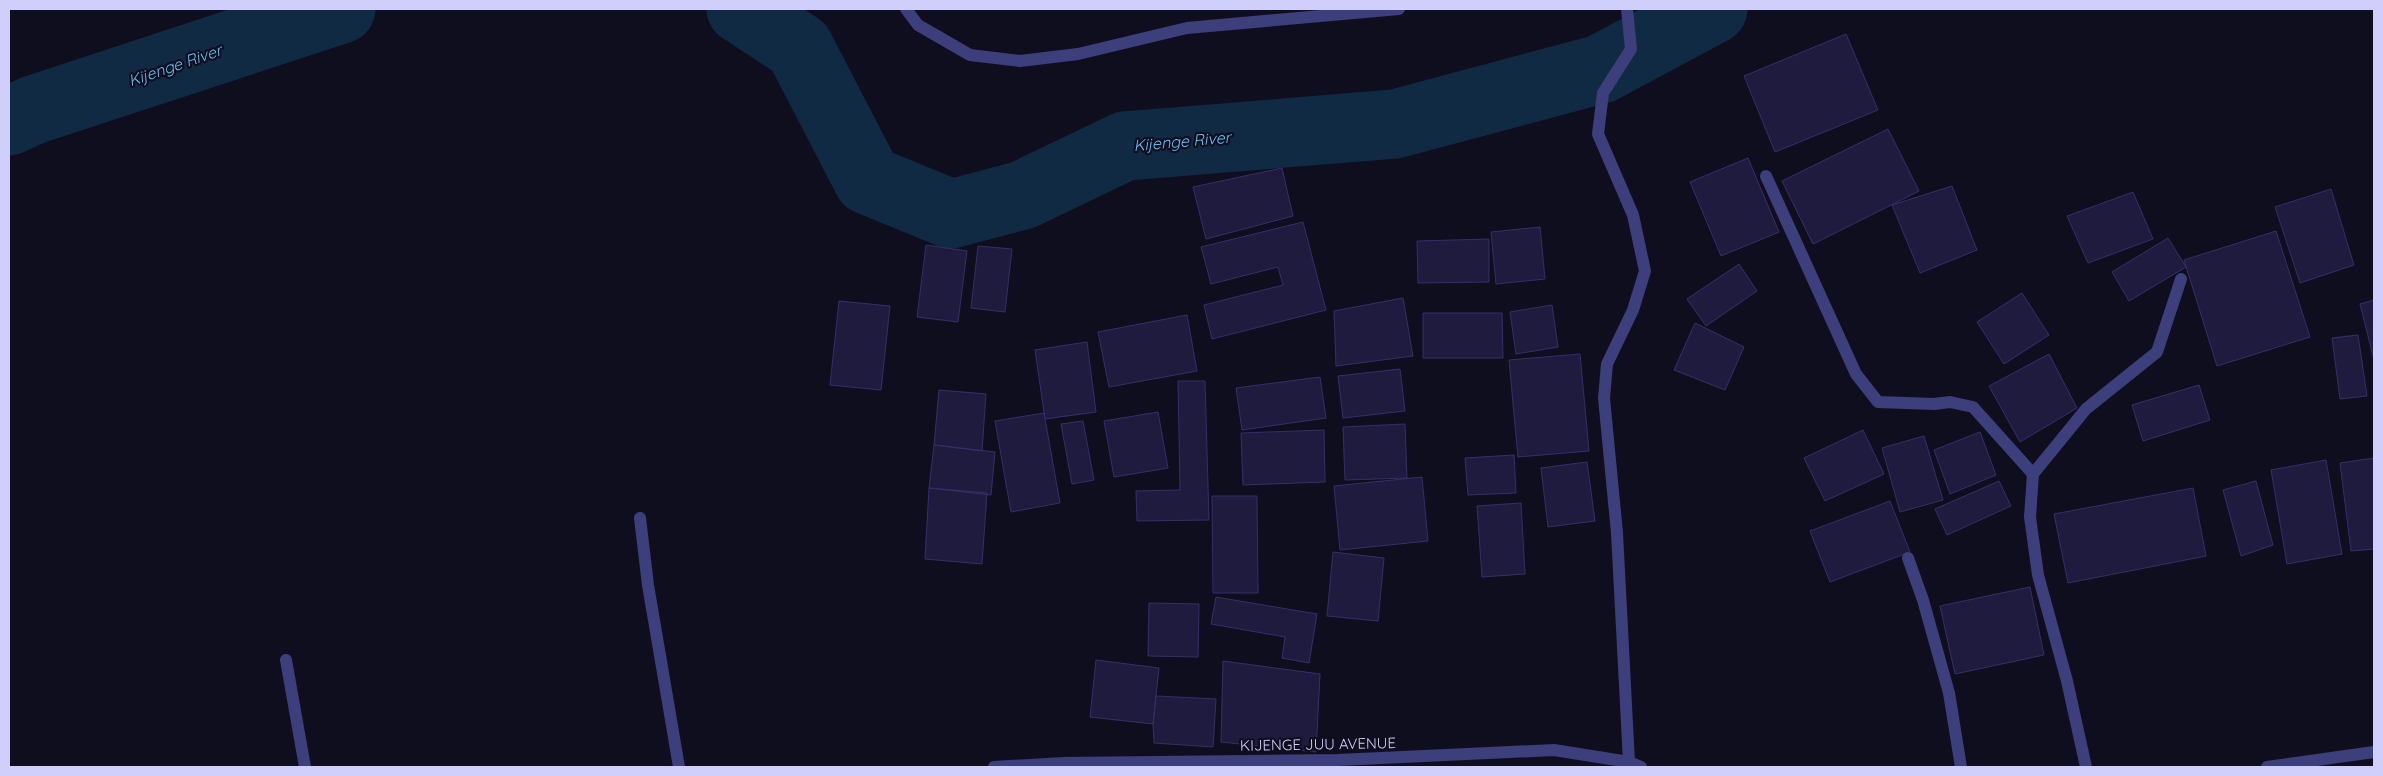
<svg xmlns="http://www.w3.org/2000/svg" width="2383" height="776" font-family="Quicksand,sans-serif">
	<rect width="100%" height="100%" fill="#0f0e1f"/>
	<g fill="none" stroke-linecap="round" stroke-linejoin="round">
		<path stroke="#112a44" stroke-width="69" d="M741 9 799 47 868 180 951 214 1023 195 1125 146 1395 124 1601 69 1713 9
			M9 121 33 110 341 9"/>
	</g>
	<path fill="#1f1b3e" stroke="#352f69" d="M1846 34 1878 110 1775 152 1744 76Z
		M1888 129 1919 191 1813 244 1782 181Z
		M1748 158 1779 232 1721 256 1690 182Z
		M1282 168 1293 216 1206 239 1193 187Z
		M1952 186 1977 250 1920 273 1892 205Z
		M2331 189 2354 265 2300 283 2275 207Z
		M2133 192 2153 239 2088 263 2067 216Z
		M1303 222 1326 310 1212 339 1204 305 1283 285 1278 267 1211 284 1201 247Z
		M1540 227 1545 279 1496 284 1491 232Z
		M2276 231 2310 337 2217 366 2184 260Z
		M2168 238 2186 267 2129 301 2112 272Z
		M1489 239V282L1418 283 1417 241Z
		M926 245 967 251 958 322 917 317Z
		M978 246 1012 249 1005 312 971 308Z
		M1739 264 1757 291 1706 326 1687 299Z
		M2022 293 2049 335 2004 364 1977 322Z
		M1403 298 1413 356 1336 366 1334 311Z
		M2374 300V360L2360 304Z
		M839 301 890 306 881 390 830 385Z
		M1552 305 1558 347 1516 354 1510 312Z
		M1423 313H1502L1503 358H1423Z
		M1187 315 1197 371 1109 387 1098 332Z
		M1695 323 1744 347 1725 390 1674 370Z
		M2358 335 2367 396 2340 399 2332 338Z
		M1087 342 1096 412 1045 419 1035 350Z
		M1580 354 1589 451 1518 457 1509 360Z
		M2049 354 2077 408 2020 442 1989 386Z
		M1400 369 1405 411 1343 418 1338 376Z
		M1320 377 1326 418 1242 430 1236 388Z
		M1178 381H1205L1209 520 1137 521 1136 491 1180 490Z
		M2199 385 2210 420 2143 441 2132 405Z
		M939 390 986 394 982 451 934 445Z
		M1158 412 1168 468 1114 477 1104 421Z
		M1044 413 1060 503 1011 512 995 421Z
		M1083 421 1094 480 1072 484 1061 424Z
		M1405 424 1407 478 1345 480 1343 427Z
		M1324 430 1325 482 1243 485 1241 433Z
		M1863 430 1884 474 1825 501 1804 458Z
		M1980 432 1996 475 1950 494 1934 450Z
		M1924 436 1943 500 1900 512 1882 448Z
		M934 445 995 452 991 495 929 488Z
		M1514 455 1516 493 1468 495 1465 458Z
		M2374 458V549L2351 551 2340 463Z
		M2326 460 2342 554 2287 564 2271 470Z
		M1587 462 1595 521 1548 527 1541 468Z
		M1422 477 1428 541 1340 550 1334 486Z
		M1999 481 2011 506 1947 535 1935 509Z
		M2256 481 2273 545 2241 556 2223 490Z
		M929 488 987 493 982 564 925 559Z
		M2193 488 2206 556 2068 583 2054 514Z
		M1212 496H1257L1258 593H1213Z
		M1890 501 1910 552 1830 582 1810 531Z
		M1521 503 1525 574 1482 577 1477 506Z
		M1333 552 1384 558 1378 621 1327 616Z
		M2030 587 2044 655 1955 674 1940 606Z
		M1216 597 1317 614 1309 663 1282 658 1285 637 1211 624Z
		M1149 603 1199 604 1198 657 1148 656Z
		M1096 660 1159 668 1153 724 1090 717Z
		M1223 661 1320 674 1316 752 1221 742Z
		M1156 696 1216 699 1213 747 1154 743 1153 724Z"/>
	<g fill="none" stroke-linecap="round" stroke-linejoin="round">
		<path stroke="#3c3f7b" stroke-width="12" d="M1617 533 1629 762"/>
		<path stroke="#3c3f7b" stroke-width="12" d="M906 9 918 25 970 55 1020 61 1078 54 1187 28 1399 9
			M1766 176 1856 374 1878 402 1934 404 1950 402 1973 407 2033 474
			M640 518 648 585 679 767
			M1617 533 1604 398 1607 364 1633 310 1645 271 1633 215 1598 134 1603 93 1631 49 1627 9
			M1908 558 1923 600 1949 693 1961 767
			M286 660 305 767
			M994 767 1064 763 1338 760 1554 750 1629 762 1641 767
			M2086 767 2067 681 2038 575 2030 517 2033 474 2086 409 2157 352 2181 279
			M2267 767 2374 752"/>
	</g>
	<g text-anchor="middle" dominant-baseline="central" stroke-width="4.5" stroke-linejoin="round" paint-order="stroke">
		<g font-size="15" fill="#d0cffc" stroke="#0f0e1f">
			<text transform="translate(1318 744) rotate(-1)">KIJENGE JUU AVENUE</text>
		</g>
		<g font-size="16" font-style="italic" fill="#63bff5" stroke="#0f0e1f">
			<text transform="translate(175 65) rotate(-19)">Kijenge River</text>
			<text transform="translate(1182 141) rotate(-5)">Kijenge River</text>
		</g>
	</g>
	<rect width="2383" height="776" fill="none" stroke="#d0cffc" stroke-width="20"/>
</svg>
